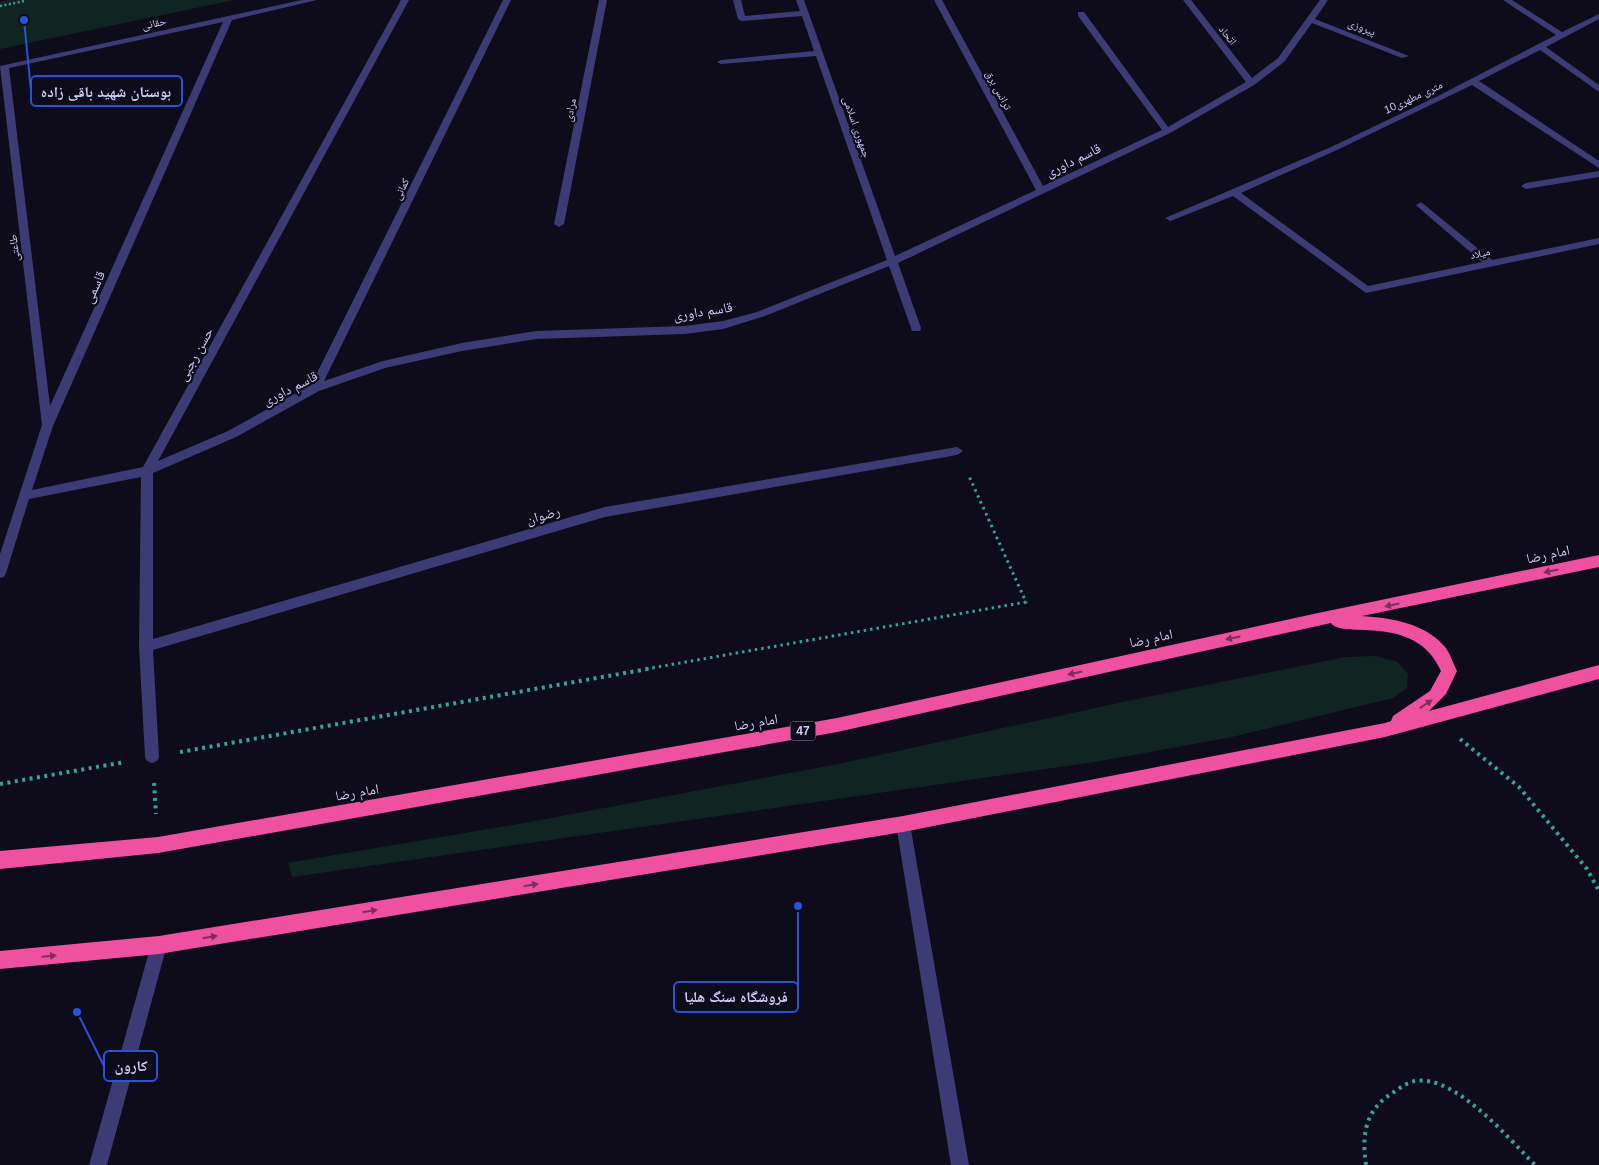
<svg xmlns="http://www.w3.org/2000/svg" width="1599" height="1165" font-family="Arial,'Noto Naskh Arabic',sans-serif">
	<rect width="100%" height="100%" fill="#0e0c1a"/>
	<path fill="#102422" d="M8 0H234L0 49V2Z
		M1375 656 1398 662 1408 674 1407 688 1393 698 1232 737 1095 762 292 877 288 863 524 823 838 764 1137 699 1346 657Z"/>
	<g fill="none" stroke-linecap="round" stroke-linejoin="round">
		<path stroke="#37a298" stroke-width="2.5" stroke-dasharray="2 2.5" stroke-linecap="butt" d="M0 6 25 1"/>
		<path stroke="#37a298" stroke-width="3" stroke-dasharray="2.5 4" stroke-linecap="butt" d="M646 669 1026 602 968 474"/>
		<path stroke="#37a298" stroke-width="4" stroke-dasharray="3 4.5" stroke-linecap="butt" d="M1460 739 1519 787 1587 869 1599 891
			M180 752 653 668
			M154 783 156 814
			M0 784 125 762
			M1366 1165C1362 1138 1364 1113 1388 1096 1396 1091 1405 1083 1415 1081 1455 1074 1510 1140 1535 1165"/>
		<path fill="#3c3b75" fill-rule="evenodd" d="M302 0H317L232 20 53 426 32 490 143 467 401 0H409L158 461 228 431 311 385 503 0H511L324 381 383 361 462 343 536 331 685 326 723 321 757 312 887 260 816 56 721 64 717 62 721 60 814 51 802 16 742 21 738 19 733 0H741L745 16 800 11 796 0H804L895 256 1036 190 934 0H942L1043 186 1162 130 1078 16V12H1084L1168 127 1246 82 1183 0H1191L1252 78 1278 58 1320 0H1328L1315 19 1409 56 1402 58 1312 23 1284 62 1254 85 1170 133 898 263 921 328 920 331H912L911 328 889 266 765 316 723 329 685 334 536 339 462 351 385 368 319 391 236 437 153 473V639L605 507 957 447 963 451 957 455 605 517 153 650 159 757 157 761 152 763 147 761 145 757 139 646 141 477 29 499 6 573 4 577 0 578V554L42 425 0 66ZM223 22 50 406 9 68Z
			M599 0H607L564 224 559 227 554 224Z
			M1503 0H1512L1562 32 1599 14V19L1546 47 1599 85V92L1540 50 1479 81 1599 161V168L1472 85 1337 150 1241 193 1368 286 1482 262 1418 207 1416 205 1421 202 1492 260 1599 238V244L1366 293 1233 196 1173 220 1170 221 1165 218 1331 147 1438 96 1556 35Z
			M1599 171V177L1526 189 1521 186 1526 183Z
			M903 817 908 819 910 824 969 1165H951L896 824 898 819Z
			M159 937 164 940 167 945 107 1165H89L151 945 154 940Z"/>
		<path fill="#ef51a1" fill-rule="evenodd" d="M1599 555V567L1362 616C1391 618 1425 623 1445 647 1450 653 1453 663 1457 671L1446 694 1429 711 1599 665V679L1385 737 903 832 159 954 0 969V951L159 936 903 816 1385 723 1391 721 1393 716 1430 691 1441 671C1415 612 1343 640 1331 623L837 732 158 853 0 869V851L158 837 837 718 1318 613Z"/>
	</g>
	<defs><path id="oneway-solid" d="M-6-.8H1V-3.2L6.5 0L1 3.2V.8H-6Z" transform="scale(1.25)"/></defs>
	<g fill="#7e2e5e">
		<use href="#oneway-solid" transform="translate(1551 571) rotate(168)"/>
		<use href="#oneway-solid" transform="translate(1392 605) rotate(168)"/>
		<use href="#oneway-solid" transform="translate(1233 638) rotate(168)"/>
		<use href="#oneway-solid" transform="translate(1075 673) rotate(168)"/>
		<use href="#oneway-solid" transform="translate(1426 704) rotate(-34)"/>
		<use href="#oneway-solid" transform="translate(531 885) rotate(-9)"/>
		<use href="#oneway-solid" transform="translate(370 911) rotate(-9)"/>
		<use href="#oneway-solid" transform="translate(210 937) rotate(-9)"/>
		<use href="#oneway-solid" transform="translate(49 956) rotate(-5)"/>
	</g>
	<g text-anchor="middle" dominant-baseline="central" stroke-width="4.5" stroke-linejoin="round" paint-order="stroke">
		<g font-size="11" fill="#cfcbfa" stroke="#0e0c1a">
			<text transform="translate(154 23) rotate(-12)">حقانی</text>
			<text transform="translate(1362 27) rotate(21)">پیروزی</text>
			<text transform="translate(1228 35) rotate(52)">اتحاد</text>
			<text transform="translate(999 90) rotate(62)">ترانس برق</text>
			<text transform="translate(1413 97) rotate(-25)">10متری مطهری</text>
			<text transform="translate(570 110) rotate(-79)">مرادی</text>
			<text transform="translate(857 127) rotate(71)">جمهوری اسلامی</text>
			<text transform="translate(401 189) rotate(-64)">کمانی</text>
			<text transform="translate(14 248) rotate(-97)">طاعتی</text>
			<text transform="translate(1480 253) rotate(-12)">میلاد</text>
		</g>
		<rect fill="#0e0c1a" stroke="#9592b7" stroke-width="1" x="790.5" y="721.5" width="25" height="19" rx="4"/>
		<g font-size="12" font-weight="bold" fill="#cfcbfa">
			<text x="803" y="731">47</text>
		</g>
		<g font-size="14" fill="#cfcbfa" stroke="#0e0c1a">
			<text transform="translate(1073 160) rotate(-26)">قاسم داوری</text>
			<text transform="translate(94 287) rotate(-66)">قاسمی</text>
			<text transform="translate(703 311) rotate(-9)">قاسم داوری</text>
			<text transform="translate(195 354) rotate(-61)">حسن رجبی</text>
			<text transform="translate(290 388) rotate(-27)">قاسم داوری</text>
			<text transform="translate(543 515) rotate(-16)">رضوان</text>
			<text transform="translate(1548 554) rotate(-12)">امام رضا</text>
			<text transform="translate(1151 638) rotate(-12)">امام رضا</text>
			<text transform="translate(756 722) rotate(-10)">امام رضا</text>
			<text transform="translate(357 792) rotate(-10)">امام رضا</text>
		</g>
	</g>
	<path fill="none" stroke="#2654da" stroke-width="2" d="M24 20L31 91M798 906L798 997M77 1012L104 1066"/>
	<g fill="#2654da" stroke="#0e0c1a" stroke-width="2">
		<circle cx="24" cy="20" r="5"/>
		<circle cx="798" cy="906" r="5"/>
		<circle cx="77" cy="1012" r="5"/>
	</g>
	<g fill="#0e0c1a" stroke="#2654da" stroke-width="2">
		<rect x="31" y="76" width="151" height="30" rx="5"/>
		<rect x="674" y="982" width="124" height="30" rx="5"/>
		<rect x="104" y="1051" width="53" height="30" rx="5"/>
	</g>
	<g font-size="15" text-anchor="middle" font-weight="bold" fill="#cfcbfa">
		<text x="106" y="97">بوستان شهید باقی زاده</text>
		<text x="736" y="1002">فروشگاه سنگ هلیا</text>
		<text x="131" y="1071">کارون</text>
	</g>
</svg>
